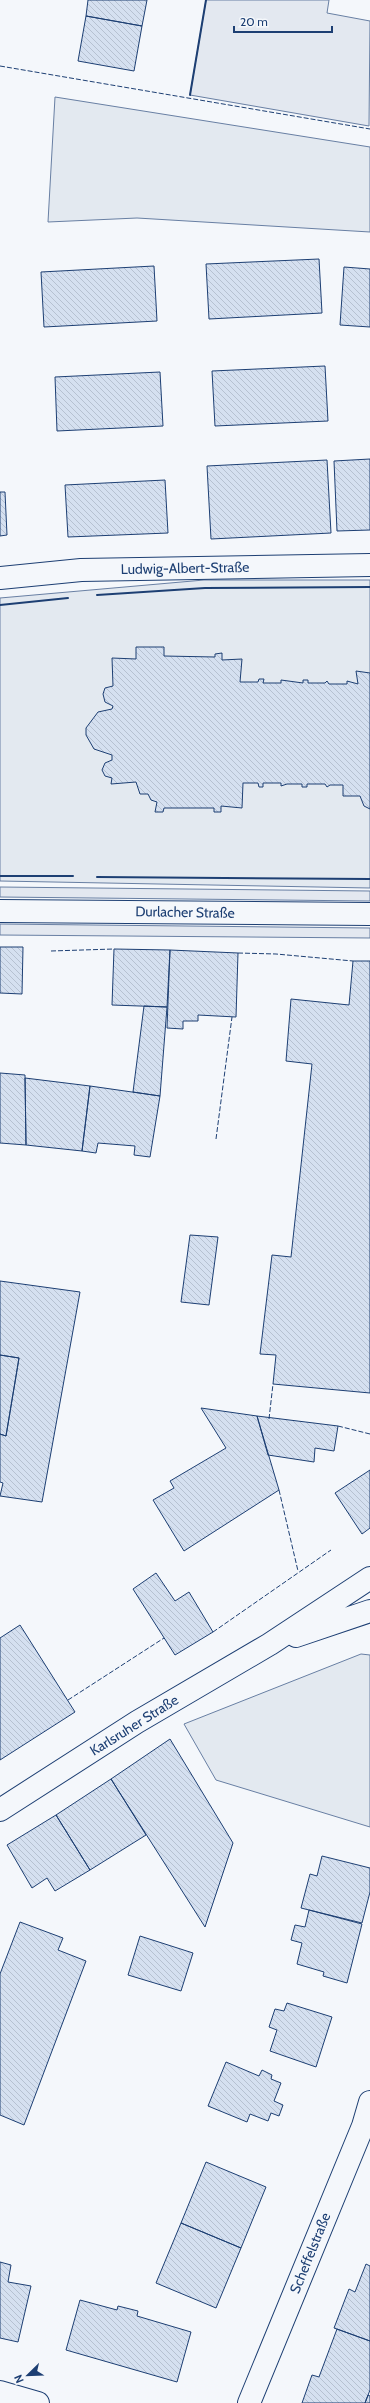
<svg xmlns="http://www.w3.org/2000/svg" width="370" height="2403" font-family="Cabin,sans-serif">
	<defs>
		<pattern id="building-back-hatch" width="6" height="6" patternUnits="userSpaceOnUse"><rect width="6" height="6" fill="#d5e0f0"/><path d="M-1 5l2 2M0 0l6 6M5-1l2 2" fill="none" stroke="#b6c1d1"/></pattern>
	</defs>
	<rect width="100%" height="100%" fill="#f4f7fb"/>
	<path fill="#e3e9f0" stroke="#687fa3" d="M55 97 370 147V232L137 218 48 222Z
		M204 580H370V888L0 881V598Z
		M361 1654 370 1655V1827L216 1780 184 1724Z"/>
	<path fill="#e3e8f0" stroke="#687fa3" d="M206 0H329L327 13 370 21 369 126 190 95Z
		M0 887 370 891V901L0 897Z
		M0 924 370 928V938L0 935Z"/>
	<path fill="url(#building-back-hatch)" stroke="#1d3f73" d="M88 0H147L142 26 86 16Z
		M86 16 142 26 134 71 78 61Z
		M319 259 322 313 209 319 206 264Z
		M154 266 157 321 44 327 41 272Z
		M344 267 370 269V327L340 325Z
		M325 366 328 421 215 426 212 371Z
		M160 372 163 426 57 431 55 377Z
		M370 459V530L337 531 334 461Z
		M327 460 331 533 211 539 207 466Z
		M165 480 168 533 68 537 65 485Z
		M0 492H5L7 535 0 536Z
		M136 647H164V656L215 657V654L222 653V660L242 659 240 682H258L259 679H264L263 683H281V680L303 683V680H308V683H325L327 681 329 684H347V681L358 684 356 671 370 673V809L364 806 360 796H343V785H330L327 787 325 784H307V787H302V784H287L281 786V783H263V787H259L258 783H243L242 808 221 806V812H214V808H164L163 812H155L157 802 151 800 148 794H140L136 782 111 784 112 778 105 776 102 770 105 763 112 760V755L94 749 86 735V728L98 712 112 709 113 706 105 702 103 694 105 688 113 686 112 658 136 659Z
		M0 947H23L22 994 0 993Z
		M114 949 170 950 167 1007 112 1005Z
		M170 950 238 953 236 1017 198 1015V1021H183V1029L167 1028Z
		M353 961H370V1393L273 1384 276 1355 260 1354 272 1255 291 1257 312 1064 286 1061 291 999 349 1005Z
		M144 1006 167 1007 160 1096 133 1092Z
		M0 1073 25 1075 26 1145 0 1143Z
		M25 1078 90 1086 82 1151 26 1145Z
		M90 1086 160 1096 150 1157 134 1155 135 1146 98 1143 96 1153 82 1151Z
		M190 1235 218 1237 209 1305 181 1302Z
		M0 1281 80 1292 42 1502 0 1496 3 1483 0 1482V1434L6 1436 19 1358 0 1355Z
		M0 1355 19 1358 6 1436 0 1434Z
		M201 1408 257 1416 279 1490 184 1551 153 1500 174 1488 170 1481 226 1448Z
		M257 1416 338 1426 334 1451 315 1448 314 1462 268 1455Z
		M370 1470V1528L362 1534 335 1493Z
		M156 1573 175 1601 189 1592 213 1632 175 1655 133 1589Z
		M20 1625 75 1712 0 1760V1638Z
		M170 1739 233 1843 205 1927 111 1779Z
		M111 1779 146 1835 90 1870 56 1815Z
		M56 1815 90 1870 55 1891 47 1878 32 1888 7 1845Z
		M322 1856 370 1868V1892L362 1923 301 1908 310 1874 317 1876Z
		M309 1910 362 1924 347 1983 323 1976 324 1972 297 1964 302 1943 291 1940 295 1925 305 1927Z
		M20 1922 63 1938 58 1950 86 1961 24 2125 0 2115V1974Z
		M140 1936 193 1953 181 1991 128 1975Z
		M287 2003 332 2017 316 2067 270 2051 277 2030 269 2027 275 2009 284 2011Z
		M226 2062 259 2076 262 2070 272 2075 271 2079 281 2083 274 2101 283 2105 279 2116 271 2113 268 2121 250 2114 247 2122 208 2106Z
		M206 2162 266 2187 241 2248 181 2223Z
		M181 2223 241 2248 216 2308 156 2283Z
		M0 2262 11 2265 8 2282 31 2286 18 2342 0 2338Z
		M366 2264 370 2266V2341L334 2328 349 2289 355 2292Z
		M80 2300 117 2310 118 2306 138 2311 137 2316 191 2332 177 2382 66 2350Z
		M337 2329 370 2341V2390L365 2403H302L312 2375 319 2377Z
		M368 2395 370 2396V2403H365Z"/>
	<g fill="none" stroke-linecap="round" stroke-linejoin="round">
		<g stroke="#1d3f73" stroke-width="24">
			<path id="minor" d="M0 578 81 570 370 565
				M0 2392 38 2403
				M249 2403 363 2126 370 2102"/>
		</g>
		<g stroke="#1d3f73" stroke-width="24">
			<path id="tertiary" d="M0 911 370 914"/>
		</g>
		<g stroke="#1d3f73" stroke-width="24">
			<path id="secondary" d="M296 1636 370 1611
				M0 1810 137 1722 270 1644 370 1578"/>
		</g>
		<use href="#minor" stroke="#f4f7fb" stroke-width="22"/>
		<use href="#tertiary" stroke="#f4f7fb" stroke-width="22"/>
		<use href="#secondary" stroke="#f4f7fb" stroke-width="22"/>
		<path stroke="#1d3f73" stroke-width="1" stroke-dasharray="5 2" stroke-linecap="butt" d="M0 66 370 129
			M51 951 114 949
			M238 953 276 954 353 961
			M216 1139 232 1017
			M269 1419 273 1384
			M338 1426 370 1434
			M279 1490 298 1571
			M213 1632 331 1550
			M68 1700 164 1638"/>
		<path stroke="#1d3f73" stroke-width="2" d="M190 95 206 0
			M97 595 205 588 370 587
			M0 605 68 598
			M0 876H73
			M97 877 370 879"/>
	</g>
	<g text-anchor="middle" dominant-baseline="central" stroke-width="3" stroke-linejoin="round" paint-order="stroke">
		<g font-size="14" fill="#1d3f73" stroke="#f4f7fb">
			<text transform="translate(185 568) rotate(-1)">Ludwig-Albert-Straße</text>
			<text transform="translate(185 912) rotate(1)">Durlacher Straße</text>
			<text transform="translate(134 1725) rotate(-32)">Karlsruher Straße</text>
			<text transform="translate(310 2253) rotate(-68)">Scheffelstraße</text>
		</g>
	</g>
	<g transform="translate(28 2375) rotate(247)" stroke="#f4f7fb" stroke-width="3" paint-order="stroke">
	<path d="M0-3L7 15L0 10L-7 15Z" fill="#1d3f73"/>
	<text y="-6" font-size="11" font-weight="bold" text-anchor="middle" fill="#1d3f73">N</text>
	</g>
	<path d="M234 26v6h98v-6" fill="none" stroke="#1d3f73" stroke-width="2"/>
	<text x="240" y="26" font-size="12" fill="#1d3f73" stroke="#f4f7fb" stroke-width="3" paint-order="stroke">20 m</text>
</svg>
